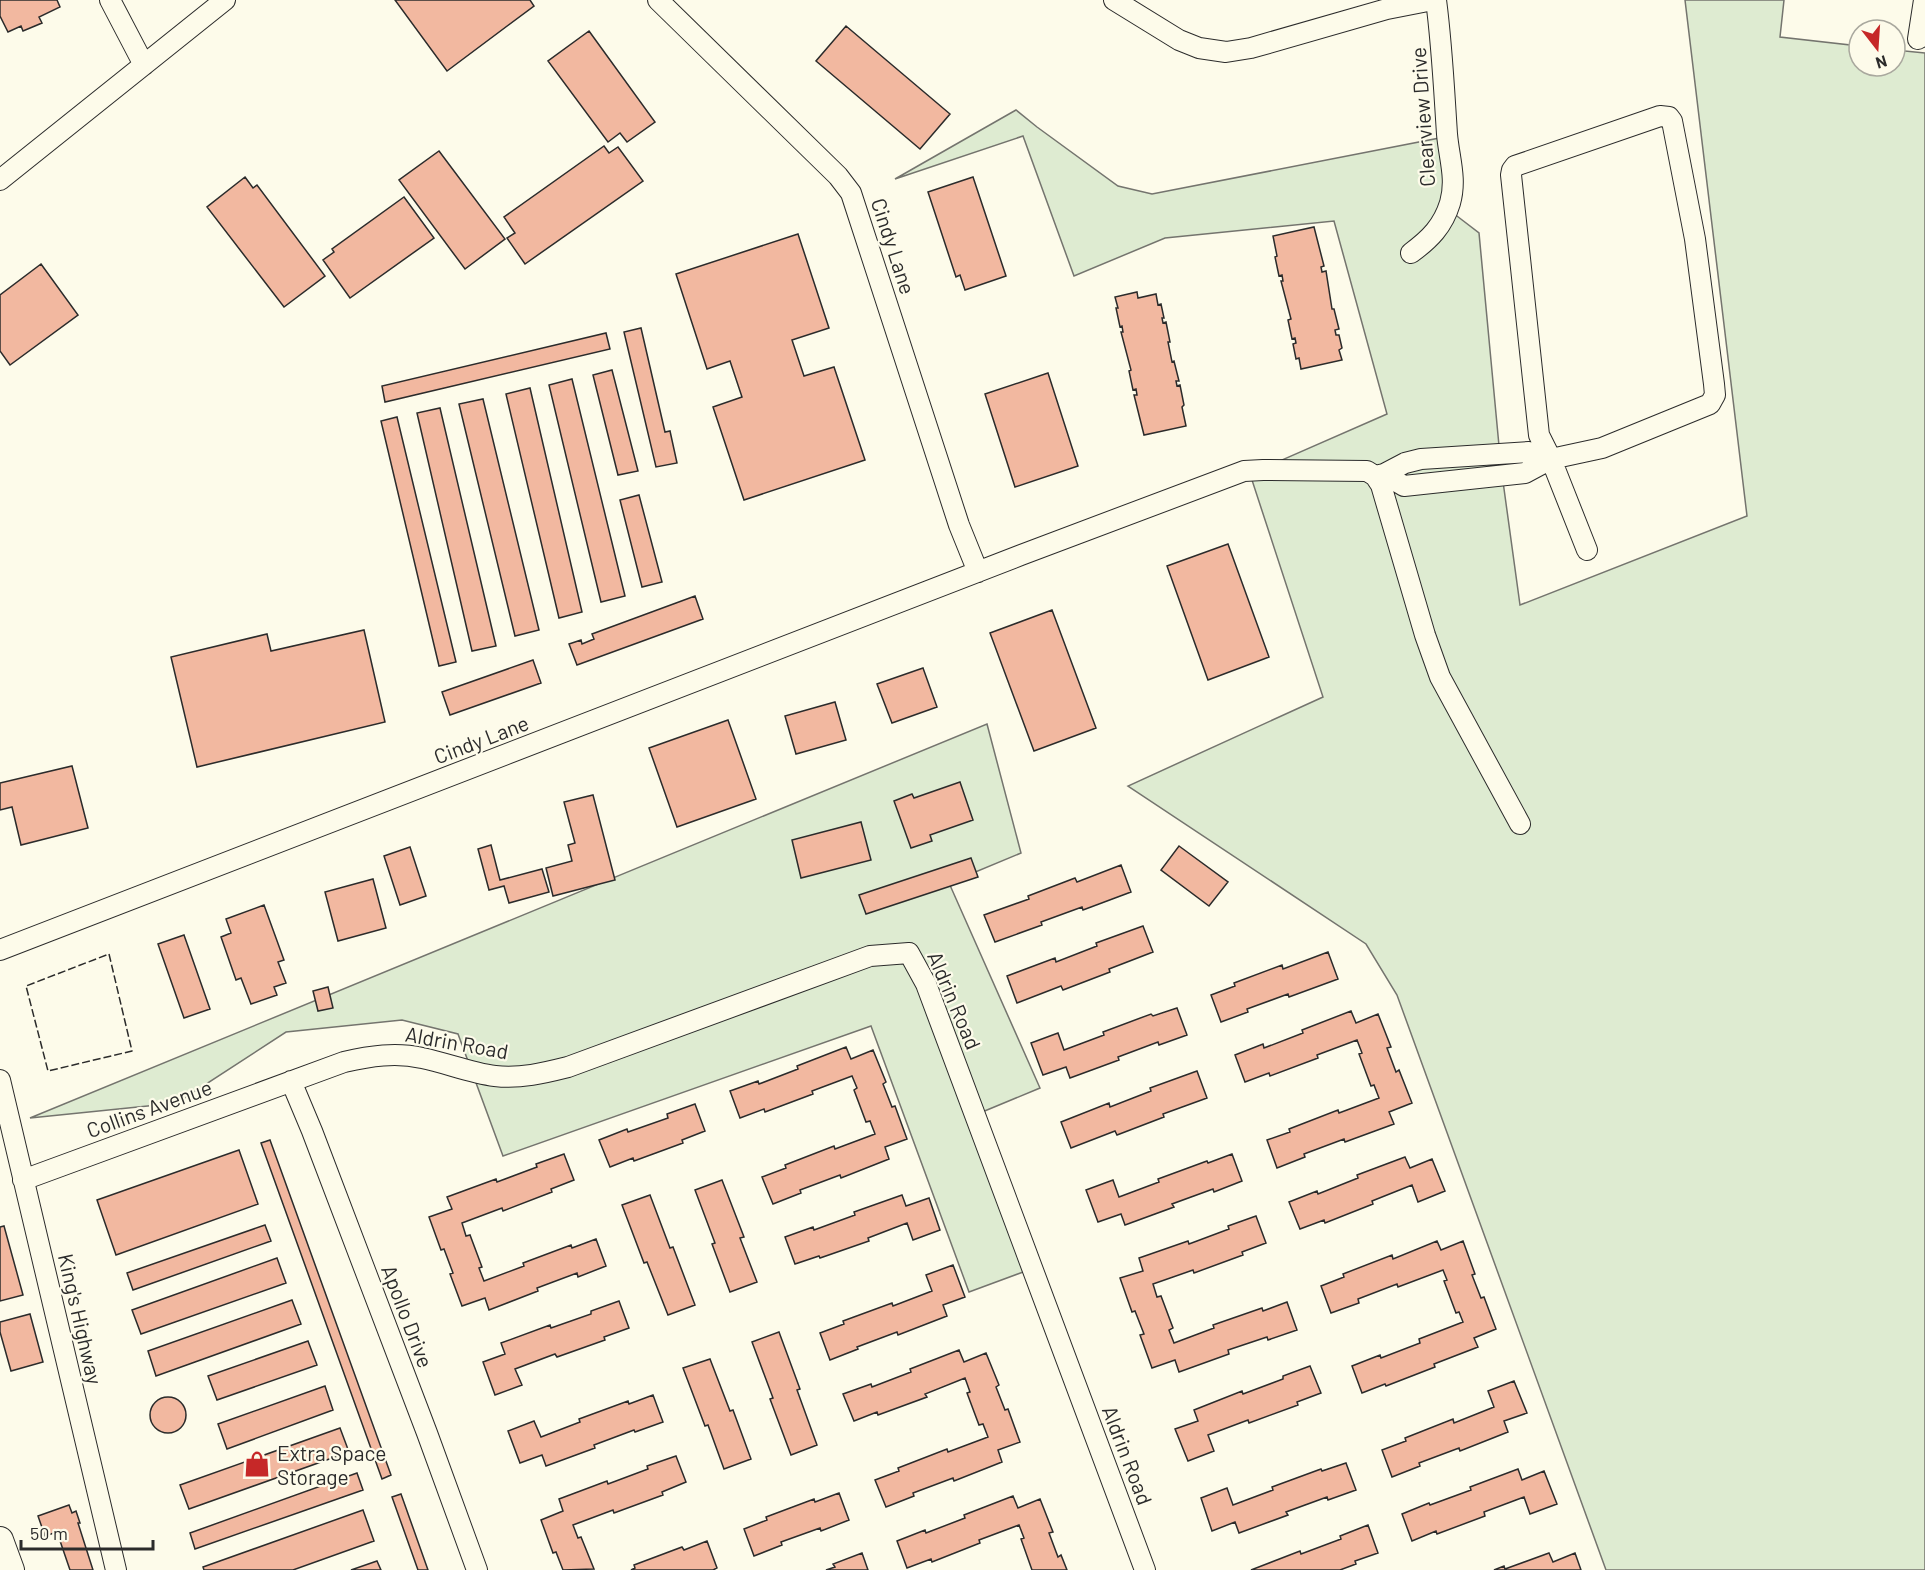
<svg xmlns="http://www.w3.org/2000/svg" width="1925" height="1570" font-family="Barlow,sans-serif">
	<rect width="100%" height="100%" fill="#fdfbea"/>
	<path fill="#deebd1" stroke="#74746e" stroke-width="1.5" d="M1685 0H1784L1780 37 1859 46V66H1895V50L1925 53V1570H1606L1397 995 1366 944 1128 786 1323 697 1250 474 1387 414 1334 221 1165 238 1074 276 1023 136 895 179 1016 110 1037 127 1118 186 1152 194 1455 135 1453 213 1479 233 1501 467 1520 605 1747 516Z
		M987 724 1021 853 949 883 1040 1088 975 1115 1034 1268 969 1292 871 1026 503 1156 458 1034 402 1020 286 1032 177 1103 30 1118Z"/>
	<path fill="#f2b8a0" stroke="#2b2b2b" stroke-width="1.5" d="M0 0H57L60 7 39 17 42 23 23 31 21 26 8 32 0 16Z
		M395 0H530L534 6 447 71Z
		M846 26 950 114 920 149 816 61Z
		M589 31 655 122 627 142 620 133 608 142 548 61Z
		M604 146 609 153 618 147 643 181 525 264 507 238 515 233 504 217Z
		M439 151 505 239 465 269 399 180Z
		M245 177 253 188 257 185 325 276 284 307 207 207Z
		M973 177 1006 276 965 290 960 275 956 277 928 192Z
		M404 197 434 238 350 298 323 260 334 252 332 249Z
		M1314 227 1324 266 1321 267 1322 272 1326 271 1332 309H1334L1339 329 1335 330 1336 335H1339L1342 348 1339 350 1342 360 1301 369 1299 358 1296 359 1293 344 1296 343 1295 338 1292 339 1288 320 1291 319 1281 281H1283L1282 275 1279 276 1275 257 1277 256 1273 236Z
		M798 234 829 328 792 340 804 376 834 367 865 460 744 500 713 407 742 397 730 361 707 369 676 274Z
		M41 264 78 315 10 365 0 351V295Z
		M1137 292 1138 298 1156 294 1158 305 1161 304 1164 318H1162L1163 323 1166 322 1170 342H1168L1172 362 1174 361 1179 381H1176L1177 386 1180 385 1184 405 1182 407 1186 426 1144 435 1134 395H1137L1136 389 1133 390 1129 371 1131 370 1121 332H1123L1122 326 1120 327 1116 308H1118L1115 297Z
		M641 328 665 432 670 431 677 463 656 467 624 332Z
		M606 333 610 349 385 402 382 386Z
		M612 370 638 471 618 475 593 375Z
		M1048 373 1078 466 1015 487 985 394Z
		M572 379 625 596 601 602 549 385Z
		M530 388 582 612 559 618 506 394Z
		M483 399 539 630 515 636 459 404Z
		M440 408 496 646 472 651 417 413Z
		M397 417 456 662 439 666 381 421Z
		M639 495 662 582 642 587 620 500Z
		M1228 544 1269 657 1208 680 1167 566Z
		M695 596 703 619 577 665 569 644 581 640 582 644 594 639 592 634Z
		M1052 610 1096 728 1034 751 990 633Z
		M364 630 385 722 197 767 171 657 267 634 271 651Z
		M533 660 541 683 450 715 442 692Z
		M923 668 937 707 892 723 877 684Z
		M835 702 846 740 796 754 785 716Z
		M728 720 756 799 677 827 649 748Z
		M72 766 88 828 21 845 12 807 0 810V783Z
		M960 782 973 820 930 835 932 841 911 848 894 801 912 794 914 798Z
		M593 795 615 880 553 896 546 868 572 861 568 845 575 843 564 802Z
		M861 822 871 860 801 878 792 840Z
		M491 845 500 880 542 869 549 892 509 903 504 886 489 890 478 849Z
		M1179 846 1228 882 1209 906 1161 870Z
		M410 847 426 896 400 905 384 856Z
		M971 858 978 877 866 914 859 895Z
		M1121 865 1131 892 1083 910 1082 907 1041 922 1042 925 995 942 984 915 1029 899 1028 896 1075 878 1077 882Z
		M373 879 386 928 338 941 325 892Z
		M264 905 284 960 278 962 286 983 274 987 277 995 251 1004 241 978 236 980 221 937 231 933 226 919Z
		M1143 926 1153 952 1109 969 1110 972 1063 990 1061 986 1017 1003 1007 976 1055 958 1056 962 1097 946 1096 943Z
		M184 935 210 1009 184 1018 158 944Z
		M1328 952 1338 979 1289 997 1288 994 1247 1009 1248 1012 1221 1022 1211 995 1235 986 1234 983 1282 965 1283 969Z
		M328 987 333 1008 318 1011 313 991Z
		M1177 1008 1187 1035 1159 1045 1158 1042 1118 1057 1119 1060 1070 1078 1066 1067 1043 1075 1031 1043 1058 1033 1064 1050 1104 1035 1103 1032 1151 1014 1153 1016Z
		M1351 1011 1356 1023 1378 1014 1391 1047 1387 1048 1396 1072 1399 1070 1412 1103 1389 1112 1394 1124 1345 1142 1344 1139 1304 1154 1305 1157 1277 1168 1267 1140 1290 1132 1289 1129 1338 1110 1339 1113 1379 1098 1374 1085 1371 1086 1359 1054 1362 1053 1357 1040 1317 1055 1318 1058 1270 1076 1269 1073 1245 1082 1235 1055 1263 1044 1264 1048 1303 1033 1302 1030Z
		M846 1047 851 1059 873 1050 886 1082 883 1084 892 1107 895 1106 907 1139 885 1147 889 1159 841 1178 840 1175 800 1190 801 1193 773 1204 762 1177 786 1168 785 1165 834 1146 835 1149 875 1134 870 1121 866 1122 854 1090 857 1088 852 1076 812 1091 813 1094 765 1112 764 1109 740 1118 730 1091 758 1081 759 1084 798 1069 797 1066Z
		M1197 1071 1207 1098 1163 1114 1164 1117 1117 1135 1115 1131 1071 1148 1061 1122 1109 1103 1110 1107 1151 1091 1150 1088Z
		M695 1104 705 1131 682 1140 683 1143 634 1161 633 1158 610 1167 599 1140 627 1129 628 1132 668 1118 667 1114Z
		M270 1140 391 1475 382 1479 261 1143Z
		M239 1150 258 1204 116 1255 97 1200Z
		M564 1154 574 1180 551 1189 552 1192 503 1211 502 1208 462 1223 466 1236 470 1235 482 1267 479 1268 484 1281 524 1266 523 1263 571 1245 572 1248 596 1239 606 1266 578 1277 577 1273 537 1288 538 1291 489 1310 485 1298 462 1306 450 1274 453 1273 444 1249 441 1250 429 1217 452 1209 447 1197 496 1179 497 1182 537 1167 536 1164Z
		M1232 1154 1242 1181 1214 1192 1213 1189 1172 1204 1174 1207 1125 1225 1121 1214 1098 1222 1086 1190 1113 1180 1119 1197 1159 1182 1158 1179 1207 1161 1208 1163Z
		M1405 1157 1410 1168 1432 1159 1445 1191 1418 1202 1412 1185 1372 1201 1373 1204 1325 1223 1324 1220 1300 1229 1289 1202 1317 1191 1318 1194 1358 1178 1357 1175Z
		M722 1180 744 1237 740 1238 757 1282 730 1292 712 1244 715 1243 695 1190Z
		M650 1195 670 1248 673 1247 695 1305 668 1315 647 1262 644 1263 622 1205Z
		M902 1195 906 1206 929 1198 940 1230 913 1240 907 1223 868 1238 869 1241 820 1258 819 1256 795 1264 785 1237 813 1227 814 1230 855 1215 854 1212Z
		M1256 1216 1266 1243 1242 1252 1243 1255 1194 1273 1193 1270 1153 1284 1157 1297 1161 1296 1173 1328 1169 1330 1174 1343 1214 1328 1213 1325 1262 1308 1263 1311 1287 1302 1297 1330 1268 1340 1267 1337 1228 1350 1229 1354 1179 1372 1175 1360 1152 1368 1140 1335 1144 1334 1135 1311 1132 1312 1120 1278 1143 1271 1139 1258 1188 1241 1189 1244 1229 1229 1228 1226Z
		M265 1225 271 1241 133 1290 127 1273Z
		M4 1226 23 1295 0 1301V1227Z
		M1437 1241 1441 1250 1463 1241 1475 1274 1472 1275 1481 1298 1484 1297 1496 1329 1474 1338 1478 1347 1434 1364 1435 1367 1386 1386 1385 1384 1362 1393 1352 1366 1380 1355 1381 1358 1420 1343 1419 1339 1463 1322 1459 1312 1456 1313 1444 1281 1447 1280 1443 1270 1398 1287 1397 1284 1358 1299 1359 1303 1331 1313 1321 1286 1344 1277 1343 1274 1392 1255 1393 1259Z
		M277 1258 286 1283 141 1334 132 1310Z
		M953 1265 965 1297 943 1305 947 1316 898 1335 897 1332 857 1347 858 1349 830 1360 820 1333 844 1324 843 1321 892 1303 893 1306 932 1291 926 1275Z
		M292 1300 301 1324 156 1376 148 1351Z
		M619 1301 629 1328 604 1337 605 1340 557 1357 555 1354 515 1369 522 1385 495 1395 483 1362 505 1354 501 1343 550 1325 551 1328 591 1314V1311Z
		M30 1314 43 1362 11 1371 0 1332V1322Z
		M779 1332 800 1389 797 1390 817 1445 791 1455 770 1399 773 1398 752 1342Z
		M308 1341 317 1365 217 1400 208 1376Z
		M959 1350 964 1362 986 1353 999 1385 996 1387 1005 1410 1008 1409 1020 1442 998 1450 1002 1462 954 1481 953 1478 913 1493 914 1496 886 1507 875 1480 899 1471 898 1468 947 1449 948 1452 988 1437 983 1424 979 1425 967 1393 970 1392 965 1378 925 1394 927 1397 878 1415 877 1412 854 1421 843 1394 871 1384 872 1387 911 1372 910 1369Z
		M710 1359 730 1411 733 1410 751 1459 724 1469 708 1425 705 1426 683 1368Z
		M1310 1366 1321 1393 1297 1402 1298 1405 1249 1423 1248 1420 1208 1435 1214 1451 1188 1461 1175 1429 1198 1421 1194 1410 1242 1391 1243 1394 1283 1379V1376Z
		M1514 1381 1527 1413 1504 1421 1508 1432 1460 1451 1459 1448 1419 1463 1420 1466 1392 1477 1382 1450 1406 1441 1405 1438 1453 1419 1454 1423 1494 1407 1488 1391Z
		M325 1386 333 1410 227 1449 218 1424Z
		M653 1395 663 1422 635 1432 634 1430 594 1445 595 1448 546 1466 542 1455 520 1463 508 1431 534 1421 541 1437 580 1422 579 1419 628 1401 629 1404Z
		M150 1415a18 18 0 1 1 36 0a18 18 0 1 1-36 0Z
		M340 1428 349 1452 189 1509 180 1485Z
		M676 1456 686 1482 662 1492 663 1495 614 1513 613 1510 573 1525 578 1538 581 1537 594 1569 563 1570 556 1552 553 1553 541 1520 563 1511 559 1499 607 1481 608 1484 648 1469 647 1466Z
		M1346 1463 1356 1490 1328 1500 1327 1497 1286 1512 1288 1515 1239 1533 1235 1522 1212 1531 1201 1498 1227 1488 1233 1505 1273 1490 1272 1487 1321 1469 1322 1471Z
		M1518 1469 1522 1480 1544 1471 1557 1504 1530 1514 1524 1497 1484 1512 1485 1516 1437 1534 1436 1531 1412 1541 1402 1514 1429 1503 1430 1505 1471 1490 1470 1487Z
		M357 1473 363 1490 195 1549 190 1533Z
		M839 1493 849 1520 821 1531 820 1528 781 1542 782 1545 754 1556 744 1529 767 1520 766 1517 814 1499 815 1502Z
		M401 1494 428 1570H418L392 1497Z
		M1013 1496 1018 1508 1040 1499 1053 1532 1049 1533 1058 1557 1061 1555 1067 1570H1032L1021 1539 1024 1538 1019 1525 979 1540 980 1543 932 1562 931 1559 907 1568 897 1541 925 1530 926 1533 965 1518 964 1515Z
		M69 1505 72 1513 76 1511 80 1523H78L93 1570H70L57 1532 45 1536 38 1516Z
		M363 1510 374 1541 293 1570H204L203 1567Z
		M1368 1525 1378 1553 1355 1561 1356 1564 1340 1570H1251L1300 1551 1301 1554 1341 1539 1340 1536Z
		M707 1541 717 1568 713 1570H631L635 1568 634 1565 682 1547 684 1550Z
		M862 1553 868 1570H826L835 1567 833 1564Z
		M1549 1553 1553 1562 1575 1553 1581 1570H1494L1504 1566 1505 1569Z
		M377 1561 381 1570H351Z"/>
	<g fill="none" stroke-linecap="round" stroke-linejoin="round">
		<g stroke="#2b2b2b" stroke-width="22">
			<path id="minor" d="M110 0 144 65
				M658 0 838 176 851 193 959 525 978 572
				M1114 0 1179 40 1199 48 1226 52 1251 48 1387 9 1433 0
				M1918 39 1924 0
				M0 180 225 0
				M1411 253C1430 239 1443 226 1450 203 1457 179 1449 158 1447 134 1444 89 1442 45 1436 0
				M1551 459 1602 448 1710 404 1715 395 1714 384 1695 239 1672 121 1669 117 1660 116 1515 166 1512 170 1511 175 1539 435 1551 459 1587 550
				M1375 476 1384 474 1405 463 1421 459 1529 452 1551 459 1525 473 1404 486 1384 474
				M0 950 1021 555 1244 471 1263 470 1367 471 1375 476 1381 485 1425 635 1440 677 1520 824
				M0 1080 116 1570
				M291 1081 312 1131 427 1433 477 1570
				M23 1180 344 1062C370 1056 396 1052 422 1058 447 1063 470 1073 495 1076 520 1079 544 1073 568 1067L870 956 909 953 926 984 1145 1570"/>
		</g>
		<g stroke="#2b2b2b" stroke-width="28">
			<path id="major" d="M0 1540 11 1570"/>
		</g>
		<use href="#minor" stroke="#fdfbea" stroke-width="20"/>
		<use href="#major" stroke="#fdfbea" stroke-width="26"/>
		<path stroke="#2b2b2b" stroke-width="1.5" stroke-dasharray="8 3" stroke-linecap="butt" d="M109 954 132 1051 48 1071 26 986Z"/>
	</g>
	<defs>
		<g id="shop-bare" transform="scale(2.07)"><path d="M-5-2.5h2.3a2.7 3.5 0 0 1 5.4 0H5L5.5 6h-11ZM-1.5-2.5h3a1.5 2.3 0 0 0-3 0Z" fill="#c62828" stroke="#fdfbea" stroke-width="2.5" paint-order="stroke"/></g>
	</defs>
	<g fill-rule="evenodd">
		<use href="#shop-bare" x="257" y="1464"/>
	</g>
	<g text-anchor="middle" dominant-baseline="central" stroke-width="4.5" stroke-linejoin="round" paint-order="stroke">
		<g font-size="21" fill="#2b2b2b" stroke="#fdfbea">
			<text transform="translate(1422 117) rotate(-94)">Clearview Drive</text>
			<text transform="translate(894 246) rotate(72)">Cindy Lane</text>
			<text transform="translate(481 739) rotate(-21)">Cindy Lane</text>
			<text transform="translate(955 1000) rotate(67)">Aldrin Road</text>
			<text transform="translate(457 1042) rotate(10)">Aldrin Road</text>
			<text transform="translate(149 1108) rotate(-20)">Collins Avenue</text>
			<text transform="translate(408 1316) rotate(69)">Apollo Drive</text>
			<text transform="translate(81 1319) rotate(77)">King's Highway</text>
			<text transform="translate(1128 1455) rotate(69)">Aldrin Road</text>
		</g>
		<g font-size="21" fill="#2b2b2b" stroke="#fdfbea" text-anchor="start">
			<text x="277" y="1452">Extra Space<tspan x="277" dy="24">Storage</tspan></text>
		</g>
	</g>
	<g transform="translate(1877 48) rotate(163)"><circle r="28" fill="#fdfbea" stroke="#a9a89e" stroke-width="1.5"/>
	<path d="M0-4.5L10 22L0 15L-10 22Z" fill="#c62828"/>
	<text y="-9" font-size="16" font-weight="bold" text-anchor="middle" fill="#2b2b2b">N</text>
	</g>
	<path d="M21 1540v9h132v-9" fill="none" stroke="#2b2b2b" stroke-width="3"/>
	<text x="30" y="1540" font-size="18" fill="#2b2b2b" stroke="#fdfbea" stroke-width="4.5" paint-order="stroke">50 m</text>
</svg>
